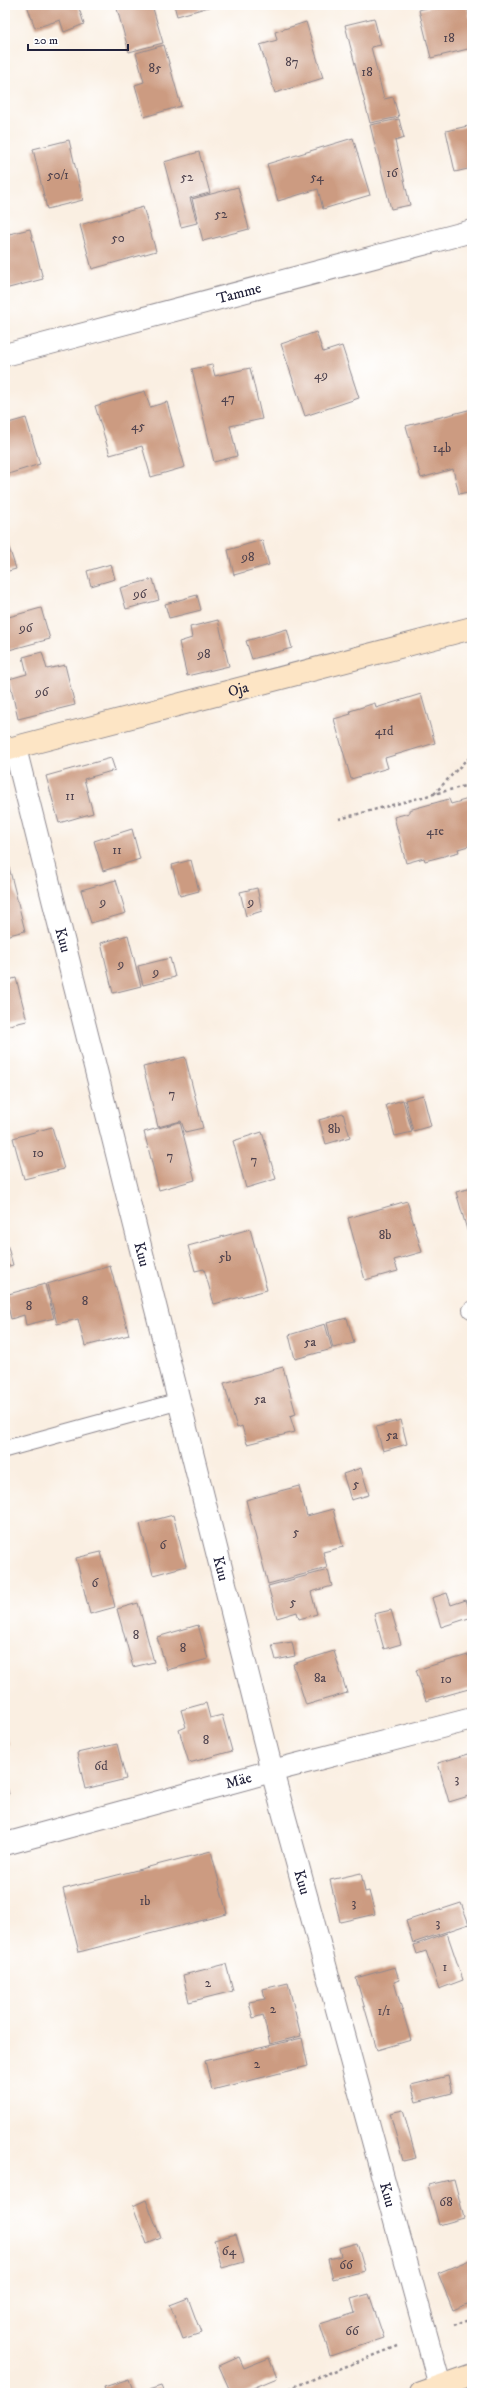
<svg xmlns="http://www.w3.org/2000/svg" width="477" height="2398" font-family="'IM FELL DW Pica',serif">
	<rect width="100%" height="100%" fill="#fff"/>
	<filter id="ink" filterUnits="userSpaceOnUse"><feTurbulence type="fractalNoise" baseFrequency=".025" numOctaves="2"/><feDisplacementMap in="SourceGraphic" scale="8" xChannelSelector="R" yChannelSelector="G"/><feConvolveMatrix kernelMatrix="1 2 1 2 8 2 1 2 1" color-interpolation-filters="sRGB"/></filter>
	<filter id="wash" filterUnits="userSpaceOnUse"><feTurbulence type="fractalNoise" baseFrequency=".012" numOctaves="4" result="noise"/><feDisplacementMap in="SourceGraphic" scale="16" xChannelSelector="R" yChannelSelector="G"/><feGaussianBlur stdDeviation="0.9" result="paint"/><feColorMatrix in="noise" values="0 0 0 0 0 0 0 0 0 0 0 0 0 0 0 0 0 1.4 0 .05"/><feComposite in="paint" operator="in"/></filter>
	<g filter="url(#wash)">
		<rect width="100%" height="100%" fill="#faefe2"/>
		<g id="blocks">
			<path fill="#cc9b81" d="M27 5H78L84 24 64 32 60 20 35 28Z
				M116 5H152L163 43 129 52Z
				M174 5H216L177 16Z
				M438 5H467L472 27V48L431 58 419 10Z
				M374 18 381 45 371 47 384 99 393 97 399 117 370 123 345 25Z
				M306 22 323 78 275 93 260 45 277 40 275 32Z
				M164 45 181 106 144 117 135 85 144 82 136 53Z
				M399 119 404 138 395 141 410 205 391 209 370 125Z
				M472 125V168L455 172 446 131Z
				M353 138 370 195 323 209 318 189 278 201 267 164Z
				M69 140 83 200 47 209 33 149Z
				M199 152 210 193 190 198 197 223 181 227 164 162Z
				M238 187 249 229 203 241 192 199Z
				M143 207 156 251 92 269 80 225Z
				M5 223 9 234 30 229 43 279 5 289Z
				M316 332 323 352 342 346 359 398 305 416 281 344Z
				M212 365 215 376 250 368 262 419 230 426 237 456 214 462 192 369Z
				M145 391 150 407 167 402 185 467 151 477 142 446 110 455 95 406Z
				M472 409V491L459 494 453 469 421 478 406 426Z
				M26 418 40 464 5 475V424Z
				M5 535 16 569 5 572Z
				M262 540 269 565 234 575 228 550Z
				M111 564 115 579 91 586 87 571Z
				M153 579 159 600 126 609 120 588Z
				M197 595 201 610 169 618 165 604Z
				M41 608 50 639 5 651V618Z
				M218 620 229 666 187 676 179 642 192 638 190 627Z
				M287 629 292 648 252 659 246 641Z
				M42 652 47 669 65 665 75 705 18 719 9 679 27 674 23 657Z
				M421 694 435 743 385 758 388 768 351 779 334 719 351 714 350 711 375 703 376 708Z
				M111 758 115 770 84 779 93 813 59 823 46 776Z
				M472 798V845L458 849 459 852 425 861 424 858 406 863 394 817 409 813V810L449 799 451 804Z
				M132 829 140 859 103 871 94 841Z
				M191 860 199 891 180 896 172 865Z
				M5 863H8L25 931 5 936Z
				M116 880 126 913 91 923 81 890Z
				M257 888 262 911 246 916 240 892Z
				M128 935 141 986 113 993 101 943Z
				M170 958 175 977 143 985 138 966Z
				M16 978 27 1021 5 1026V981Z
				M185 1057 203 1128 185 1132 181 1121 158 1127 143 1067Z
				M423 1095 431 1126 413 1131 405 1100Z
				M403 1100 412 1132 395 1136 386 1105Z
				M343 1113 350 1137 326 1144 319 1120Z
				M180 1122 195 1180 159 1190 144 1132Z
				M52 1127 64 1169 24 1179 13 1138Z
				M262 1132 276 1179 246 1188 233 1141Z
				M472 1188V1247L456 1192Z
				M407 1201 422 1252 394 1260 398 1271 365 1280 348 1218Z
				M250 1229 267 1290 214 1304 204 1269 195 1271 188 1246Z
				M5 1237 13 1265 5 1267Z
				M110 1266 129 1335 85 1346 78 1319 57 1324 47 1284Z
				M45 1284 54 1318 26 1325 24 1315 11 1319 5 1295Z
				M347 1318 354 1343 333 1348 327 1323Z
				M325 1324 332 1349 295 1359 289 1335Z
				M283 1367 296 1414 290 1416 295 1432 247 1444 242 1426 237 1428 224 1383Z
				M401 1420 407 1444 383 1451 376 1427Z
				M361 1468 369 1495 351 1500 343 1474Z
				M299 1486 307 1516 333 1509 343 1547 323 1552 327 1568 268 1584 246 1500Z
				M173 1515 186 1566 153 1575 140 1524Z
				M101 1552 115 1607 90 1614 76 1558Z
				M328 1570 332 1586 311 1592 317 1614 299 1619 297 1612 277 1618 268 1586Z
				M447 1593 451 1605 466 1600 472 1617 441 1627 432 1598Z
				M138 1603 154 1662 133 1667 117 1609Z
				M391 1610 401 1644 384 1649 374 1614Z
				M198 1625 208 1659 167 1670 157 1637Z
				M292 1642 295 1656 276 1660 272 1645Z
				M334 1651 347 1693 306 1705 293 1664Z
				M468 1655 472 1670V1688L426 1701 416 1670Z
				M206 1703 210 1718 222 1715 232 1751 189 1763 179 1730 186 1727 181 1710Z
				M5 1733 9 1744 5 1745Z
				M117 1744 126 1779 85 1789 77 1753Z
				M472 1753V1795L449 1802 438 1763Z
				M5 1780 9 1794 5 1795Z
				M211 1851 227 1914 79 1952 63 1889Z
				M361 1873 365 1892 369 1891 375 1914 340 1922 330 1880Z
				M461 1903 469 1924 413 1943 406 1921Z
				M447 1933 463 1980 439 1989 426 1951 417 1954 414 1945Z
				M226 1964 233 1991 189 2002 183 1975Z
				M395 1967 399 1980 394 1982 411 2040 377 2050 356 1978Z
				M288 1983 301 2036 270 2044 263 2015 253 2018 249 2002 265 1999 263 1989Z
				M302 2038 308 2066 212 2090 205 2061Z
				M448 2076 452 2093 416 2102 411 2085Z
				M403 2110 416 2158 403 2161 390 2113Z
				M454 2179 464 2218 439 2225 428 2185Z
				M146 2200 161 2238 147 2244 133 2206Z
				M236 2234 244 2262 222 2268 214 2240Z
				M357 2243 365 2271 333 2279 328 2259 341 2256 339 2248Z
				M472 2259V2302L453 2310 438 2273Z
				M369 2294 384 2338 330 2356 320 2324 355 2313 351 2299Z
				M188 2298 201 2333 183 2339 170 2305Z
				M239 2357 244 2368 269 2358 277 2378 241 2393H231L219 2366Z
				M129 2379 134 2393H106L104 2387Z
				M161 2386 164 2393H139Z"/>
		</g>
	</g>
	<g filter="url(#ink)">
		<use href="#blocks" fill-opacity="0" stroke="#8e888e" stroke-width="1"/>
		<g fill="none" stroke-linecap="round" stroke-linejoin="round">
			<g stroke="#8e888e" stroke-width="18">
				<path id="lane" d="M471 1310H472
					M5 1449 180 1401"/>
			</g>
			<g stroke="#8e888e" stroke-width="24">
				<g id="street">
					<path id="s1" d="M5 355 472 231"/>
					<path id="s2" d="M15 748 272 1771 440 2386"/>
					<path id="s3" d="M5 1844 272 1771 472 1719"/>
				</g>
			</g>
			<g stroke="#8e888e" stroke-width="24">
				<g id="secondary">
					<path id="s4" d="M5 750 472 628"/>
					<path d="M421 2393 472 2375"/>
				</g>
			</g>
			<path stroke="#8e888e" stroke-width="2.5" stroke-dasharray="3 3" stroke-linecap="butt" d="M434 794 466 760 472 757
				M339 819 472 784
				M454 2325 472 2318
				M278 2393 398 2346"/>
			<use href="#lane" stroke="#fff" stroke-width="16"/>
			<use href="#street" stroke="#fff" stroke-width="22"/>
			<use href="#secondary" stroke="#fde5c5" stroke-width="22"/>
		</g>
	</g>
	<g text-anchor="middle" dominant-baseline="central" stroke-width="3" stroke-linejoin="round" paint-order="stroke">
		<g font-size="13" fill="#4c404c">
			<text x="449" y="38">18</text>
			<text x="292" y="62">87</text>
			<text x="155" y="68">85</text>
			<text x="367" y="72">18</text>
			<text x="392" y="173">16</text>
			<text x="58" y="175">50/1</text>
			<text x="187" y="177">52</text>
			<text x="317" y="177">54</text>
			<text x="221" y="214">52</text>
			<text x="118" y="238">50</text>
			<text x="321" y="375">49</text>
			<text x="228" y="398">47</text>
			<text x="138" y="426">45</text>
			<text x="442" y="448">14b</text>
			<text x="248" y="557">98</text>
			<text x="140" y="594">96</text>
			<text x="26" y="628">96</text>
			<text x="204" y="654">98</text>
			<text x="42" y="692">96</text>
			<text x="384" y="731">41d</text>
			<text x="70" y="796">11</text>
			<text x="435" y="831">41e</text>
			<text x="117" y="850">11</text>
			<text x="103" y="902">9</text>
			<text x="251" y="902">9</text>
			<text x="121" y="964">9</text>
			<text x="156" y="972">9</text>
			<text x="172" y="1094">7</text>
			<text x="334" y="1129">8b</text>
			<text x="38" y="1153">10</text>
			<text x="170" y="1156">7</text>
			<text x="254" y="1160">7</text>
			<text x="385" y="1235">8b</text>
			<text x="225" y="1257">5b</text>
			<text x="85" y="1301">8</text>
			<text x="29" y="1306">8</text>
			<text x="310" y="1342">5a</text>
			<text x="260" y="1399">5a</text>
			<text x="392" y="1435">5a</text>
			<text x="356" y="1484">5</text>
			<text x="296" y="1532">5</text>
			<text x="163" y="1545">6</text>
			<text x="95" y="1583">6</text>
			<text x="293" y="1602">5</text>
			<text x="136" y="1635">8</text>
			<text x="183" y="1648">8</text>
			<text x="320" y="1678">8a</text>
			<text x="446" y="1679">10</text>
			<text x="206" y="1740">8</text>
			<text x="101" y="1766">6d</text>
			<text x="457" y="1779">3</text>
			<text x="145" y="1901">1b</text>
			<text x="354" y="1903">3</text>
			<text x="438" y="1923">3</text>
			<text x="445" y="1967">1</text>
			<text x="208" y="1983">2</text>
			<text x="273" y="2009">2</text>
			<text x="384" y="2011">1/1</text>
			<text x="257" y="2064">2</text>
			<text x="446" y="2202">68</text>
			<text x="229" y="2251">64</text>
			<text x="346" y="2265">66</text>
			<text x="352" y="2331">66</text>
		</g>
		<g font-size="15" fill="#22223b" stroke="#fff">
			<text stroke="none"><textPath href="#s1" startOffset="242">Tamme</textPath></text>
			<text stroke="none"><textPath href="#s4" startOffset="241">Oja</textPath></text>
			<text stroke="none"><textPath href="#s2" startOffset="198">Kuu</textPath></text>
			<text stroke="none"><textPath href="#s2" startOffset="522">Kuu</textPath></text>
			<text stroke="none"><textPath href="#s2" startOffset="846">Kuu</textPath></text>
			<text stroke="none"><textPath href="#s3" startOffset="242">Mäe</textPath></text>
			<text stroke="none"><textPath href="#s2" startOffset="1170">Kuu</textPath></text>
			<text stroke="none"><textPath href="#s2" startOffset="1494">Kuu</textPath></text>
		</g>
	</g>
	<rect width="477" height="2398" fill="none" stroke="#fff" stroke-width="20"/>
	<path d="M28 44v6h100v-6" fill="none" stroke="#22223b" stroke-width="2"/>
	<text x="34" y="44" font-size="12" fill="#22223b" stroke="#ffffff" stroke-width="3" paint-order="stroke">20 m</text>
</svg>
